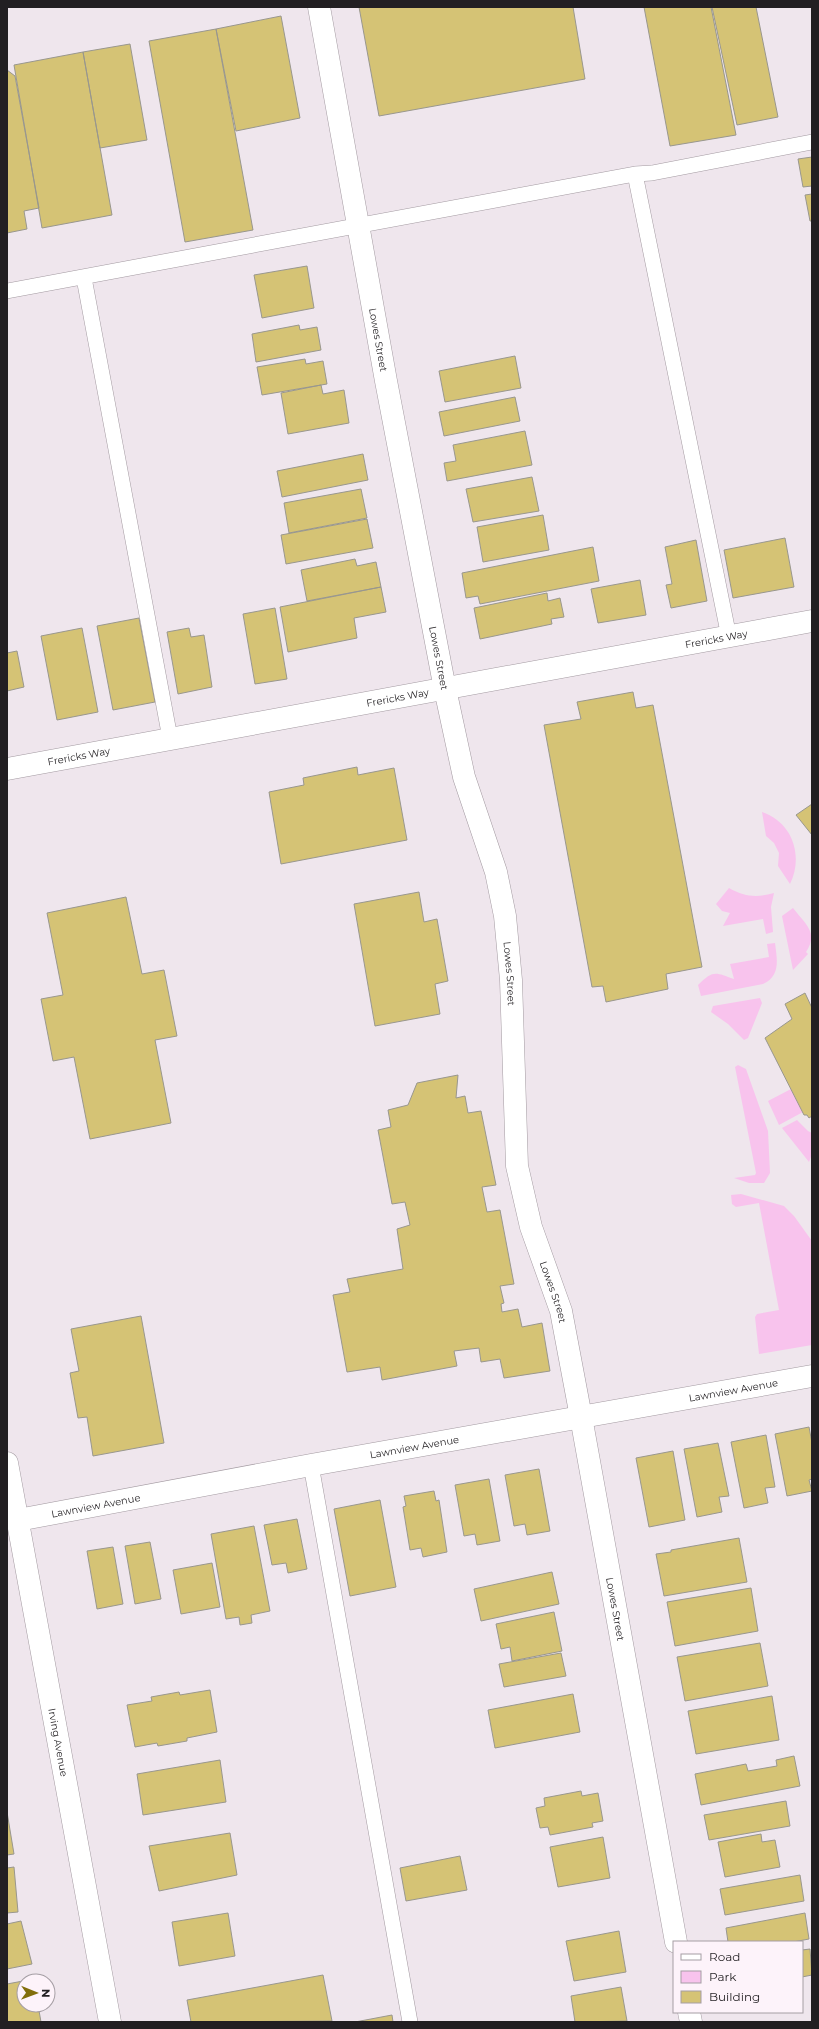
<svg xmlns="http://www.w3.org/2000/svg" width="819" height="2029" font-family="Montserrat,sans-serif">
	<rect width="100%" height="100%" fill="#efe6ed"/>
	<path fill="#f8c3ed" d="M762 812C792 822 804 855 790 884L778 866 779 853 774 843 766 836Z
		M729 888C745 897 757 898 774 893L771 907 773 932 766 934 763 919 723 926 730 913 722 911 716 904Z
		M793 908C805 924 819 932 806 952L808 954 793 970 782 916Z
		M775 943C777 959 781 976 763 984L701 996 698 985C713 970 715 972 734 979L730 964 769 957 767 944Z
		M760 998 762 1003 748 1038 744 1040 728 1024 711 1012 713 1006Z
		M738 1065 746 1069 768 1131 770 1173 764 1183H749L734 1178 755 1175 756 1173 735 1067Z
		M791 1089 803 1112 779 1125 768 1101Z
		M797 1120 808 1131 812 1133V1154L809 1162 782 1128Z
		M741 1194 784 1206 794 1216 812 1241V1345L759 1354 755 1317 757 1314 779 1310 759 1203 736 1207 732 1204 731 1195Z"/>
	<path fill="#d5c375" stroke="#99978e" d="M359 7H573L585 79 379 116Z
		M644 7H711L736 135 670 146Z
		M712 7H756L778 117 737 125Z
		M281 16 300 118 236 131 216 29Z
		M216 29 253 230 185 242 149 41Z
		M130 44 147 140 100 148 83 52Z
		M83 52 112 215 42 228 14 65Z
		M7 70 15 76 39 208 24 211 27 229 7 233Z
		M812 157V186L803 187 798 159Z
		M812 194V221H810L805 195Z
		M307 266 314 308 262 318 254 275Z
		M299 325 300 330 317 327 321 350 256 362 252 334Z
		M515 356 521 388 445 402 439 371Z
		M305 359 306 364 323 361 327 384 262 395 257 367Z
		M321 385 323 394 344 390 349 423 288 434 281 393Z
		M515 397 520 421 444 436 439 412Z
		M525 431 532 465 447 481 444 463 456 461 453 445Z
		M363 454 368 480 282 497 277 471Z
		M532 477 539 511 473 522 466 489Z
		M361 489 367 518 289 533 284 503Z
		M543 515 549 550 483 562 477 527Z
		M367 519 373 548 286 564 281 535Z
		M785 538 794 587 733 598 724 550Z
		M696 540 707 601 671 608 666 585 672 584 665 547Z
		M593 547 599 581 480 604 478 596 466 598 462 573Z
		M355 559 357 566 376 562 381 587 307 601 301 570Z
		M640 580 646 615 598 623 591 589Z
		M381 587 386 612 354 618 357 638 288 652 280 607Z
		M547 593 548 601 560 598 564 617 551 619 552 624 480 639 474 608Z
		M275 608 287 679 255 684 243 614Z
		M139 618 155 702 113 710 97 626Z
		M82 628 98 712 57 720 41 636Z
		M189 628 191 637 204 635 212 687 178 694 167 632Z
		M17 651 24 687 7 691V653Z
		M633 692 636 708 653 705 702 967 666 974 668 989 606 1002 603 986 592 987 544 725 581 719 577 702Z
		M357 767 358 775 394 768 407 840 281 864 269 792 304 785 303 778Z
		M812 804V835L796 815Z
		M419 892 424 922 437 919 448 981 435 984 440 1014 375 1026 354 904Z
		M126 897 142 974 164 970 177 1036 155 1040 171 1123 90 1139 74 1057 53 1061 41 999 63 995 47 913Z
		M805 993 812 1008V1116L809 1118 807 1115H804L765 1038 792 1019 785 1004Z
		M458 1075 456 1098 465 1096 468 1113 481 1111 496 1185 482 1187 487 1212 500 1210 514 1284 500 1286 504 1303 501 1304 502 1312 518 1309 522 1327 542 1323 550 1371 504 1378 500 1359 481 1362 479 1348 454 1351 457 1366 382 1380 380 1367 347 1372 333 1295 350 1292 347 1279 403 1269 397 1229 410 1225 405 1202 392 1204 378 1130 391 1127 388 1110 408 1105 417 1083Z
		M141 1316 164 1443 93 1456 87 1417 78 1418 70 1373 79 1371 71 1329Z
		M809 1427 812 1443V1479L809 1480 812 1491 787 1496 775 1434Z
		M766 1435 775 1487 765 1488 768 1503 744 1508 731 1442Z
		M718 1443 729 1496 719 1497 722 1512 697 1517 684 1449Z
		M673 1451 685 1520 649 1527 636 1458Z
		M539 1469 550 1531 527 1535 525 1524 514 1526 505 1475Z
		M489 1479 500 1541 477 1545 475 1534 464 1536 455 1485Z
		M434 1491 436 1501 439 1500 447 1552 423 1557 421 1548 410 1550 403 1507 406 1506 404 1496Z
		M380 1500 396 1587 350 1596 334 1509Z
		M297 1519 307 1569 288 1573 286 1563 272 1565 264 1525Z
		M254 1526 270 1611 251 1615 252 1623 240 1625 239 1617 226 1619 211 1534Z
		M739 1538 747 1582 664 1596 656 1554 671 1552V1550Z
		M150 1542 161 1599 135 1604 125 1546Z
		M113 1547 123 1604 97 1609 87 1551Z
		M212 1563 220 1607 181 1614 173 1570Z
		M552 1572 559 1604 481 1621 474 1589Z
		M751 1588 758 1631 675 1646 667 1602Z
		M554 1612 562 1651 512 1661 510 1647 501 1649 496 1624Z
		M760 1643 768 1686 685 1701 677 1657Z
		M561 1653 566 1676 504 1687 499 1664Z
		M210 1690 217 1732 187 1738V1741L158 1746 157 1743 135 1747 127 1705 152 1701 151 1697 179 1692 180 1695Z
		M573 1694 580 1732 495 1748 488 1710Z
		M772 1696 779 1740 696 1754 688 1711Z
		M794 1756 800 1786 701 1805 695 1774 746 1764 748 1771 777 1766 776 1760Z
		M220 1760 226 1802 143 1815 137 1774Z
		M581 1791 582 1796 598 1793 603 1821 592 1823 593 1827 550 1835 548 1827 540 1828 536 1808 545 1806 544 1798Z
		M786 1801 790 1826 709 1840 704 1815Z
		M7 1812 14 1854 7 1855Z
		M230 1833 237 1875 159 1891 149 1846Z
		M761 1834 762 1842 775 1840 780 1867 725 1877 718 1842Z
		M603 1837 610 1878 558 1887 550 1847Z
		M460 1856 467 1890 406 1901 400 1868Z
		M14 1867 18 1912 7 1913V1868Z
		M800 1875 804 1901 725 1915 720 1889Z
		M228 1913 235 1956 179 1966 172 1922Z
		M805 1913 809 1939 793 1942H728L726 1928Z
		M21 1921 32 1964 7 1969V1924Z
		M619 1931 626 1972 574 1981 566 1941Z
		M810 1949 812 1975 802 1977V1950Z
		M323 1975 332 2021 191 2022 187 2000Z
		M23 1981 24 2005H38L41 2022H7V1984Z
		M621 1987 627 2021 575 2022 571 1996Z
		M392 2015 393 2022H355Z"/>
	<g fill="none" stroke-linecap="round" stroke-linejoin="round">
		<g stroke="#a39aa1" stroke-width="16">
			<path id="service" d="M635 174 729 637
				M84 278 170 738
				M7 291 635 174 652 173 812 142
				M311 1465 410 2022"/>
		</g>
		<g stroke="#a39aa1" stroke-width="23">
			<g id="pedestrian">
				<path id="s1" d="M445 689 464 777 496 872 505 916 511 980 517 1166 531 1227 561 1311 581 1417"/>
			</g>
		</g>
		<g stroke="#a39aa1" stroke-width="23">
			<g id="minor">
				<path id="s2" d="M319 7 386 381 445 689"/>
				<path id="s3" d="M7 769 812 621"/>
				<path id="s4" d="M581 1417 676 1942"/>
				<path id="s5" d="M18 1520 311 1465 812 1376"/>
				<path d="M689 2012 691 2022"/>
			</g>
		</g>
		<g stroke="#a39aa1" stroke-width="23">
			<g id="tertiary">
				<path id="s6" d="M7 1463 110 2022"/>
			</g>
		</g>
		<use href="#service" stroke="#fff" stroke-width="15"/>
		<use href="#pedestrian" stroke="#fff" stroke-width="22"/>
		<use href="#minor" stroke="#fff" stroke-width="22"/>
		<use href="#tertiary" stroke="#fff" stroke-width="22"/>
	</g>
	<g text-anchor="middle" dominant-baseline="central" stroke-width="3" stroke-linejoin="round" paint-order="stroke">
		<g font-size="10" fill="#221f22" stroke="#fdf3fa">
			<text stroke="none"><textPath href="#s2" startOffset="338">Lowes Street</textPath></text>
			<text stroke="none"><textPath href="#s3" startOffset="721">Frericks Way</textPath></text>
			<text stroke="none"><textPath href="#s2" startOffset="662">Lowes Street</textPath></text>
			<text stroke="none"><textPath href="#s3" startOffset="397">Frericks Way</textPath></text>
			<text stroke="none"><textPath href="#s3" startOffset="73">Frericks Way</textPath></text>
			<text stroke="none"><textPath href="#s1" startOffset="293">Lowes Street</textPath></text>
			<text stroke="none"><textPath href="#s1" startOffset="617">Lowes Street</textPath></text>
			<text stroke="none"><textPath href="#s5" startOffset="727">Lawnview Avenue</textPath></text>
			<text stroke="none"><textPath href="#s5" startOffset="403">Lawnview Avenue</textPath></text>
			<text stroke="none"><textPath href="#s5" startOffset="79">Lawnview Avenue</textPath></text>
			<text stroke="none"><textPath href="#s4" startOffset="195">Lowes Street</textPath></text>
			<text stroke="none"><textPath href="#s6" startOffset="284">Irving Avenue</textPath></text>
		</g>
	</g>
	<rect width="819" height="2029" fill="none" stroke="#221f22" stroke-width="16"/>
	<rect x="673" y="1941" width="130" height="72" fill="#fdf3fa" stroke="#a59ea4"/>
	<rect x="681" y="1954" width="20" height="6" fill="#ffffff" stroke="#a59ea4"/>
	<text x="709" y="1961" font-size="12" fill="#221f22">Road</text>
	<rect x="681" y="1971" width="20" height="12" fill="#f8c3ed" stroke="#a59ea4"/>
	<text x="709" y="1981" font-size="12" fill="#221f22">Park</text>
	<rect x="681" y="1991" width="20" height="12" fill="#d5c375" stroke="#a59ea4"/>
	<text x="709" y="2001" font-size="12" fill="#221f22">Building</text>
	<g transform="translate(36 1993) rotate(91)"><circle r="19" fill="#fdf3fa" stroke="#a59ea4"/>
	<path d="M0-3L7 15L0 10L-7 15Z" fill="#816e0b"/>
	<text y="-6" font-size="11" font-weight="bold" text-anchor="middle" fill="#221f22">N</text>
	</g>
</svg>
